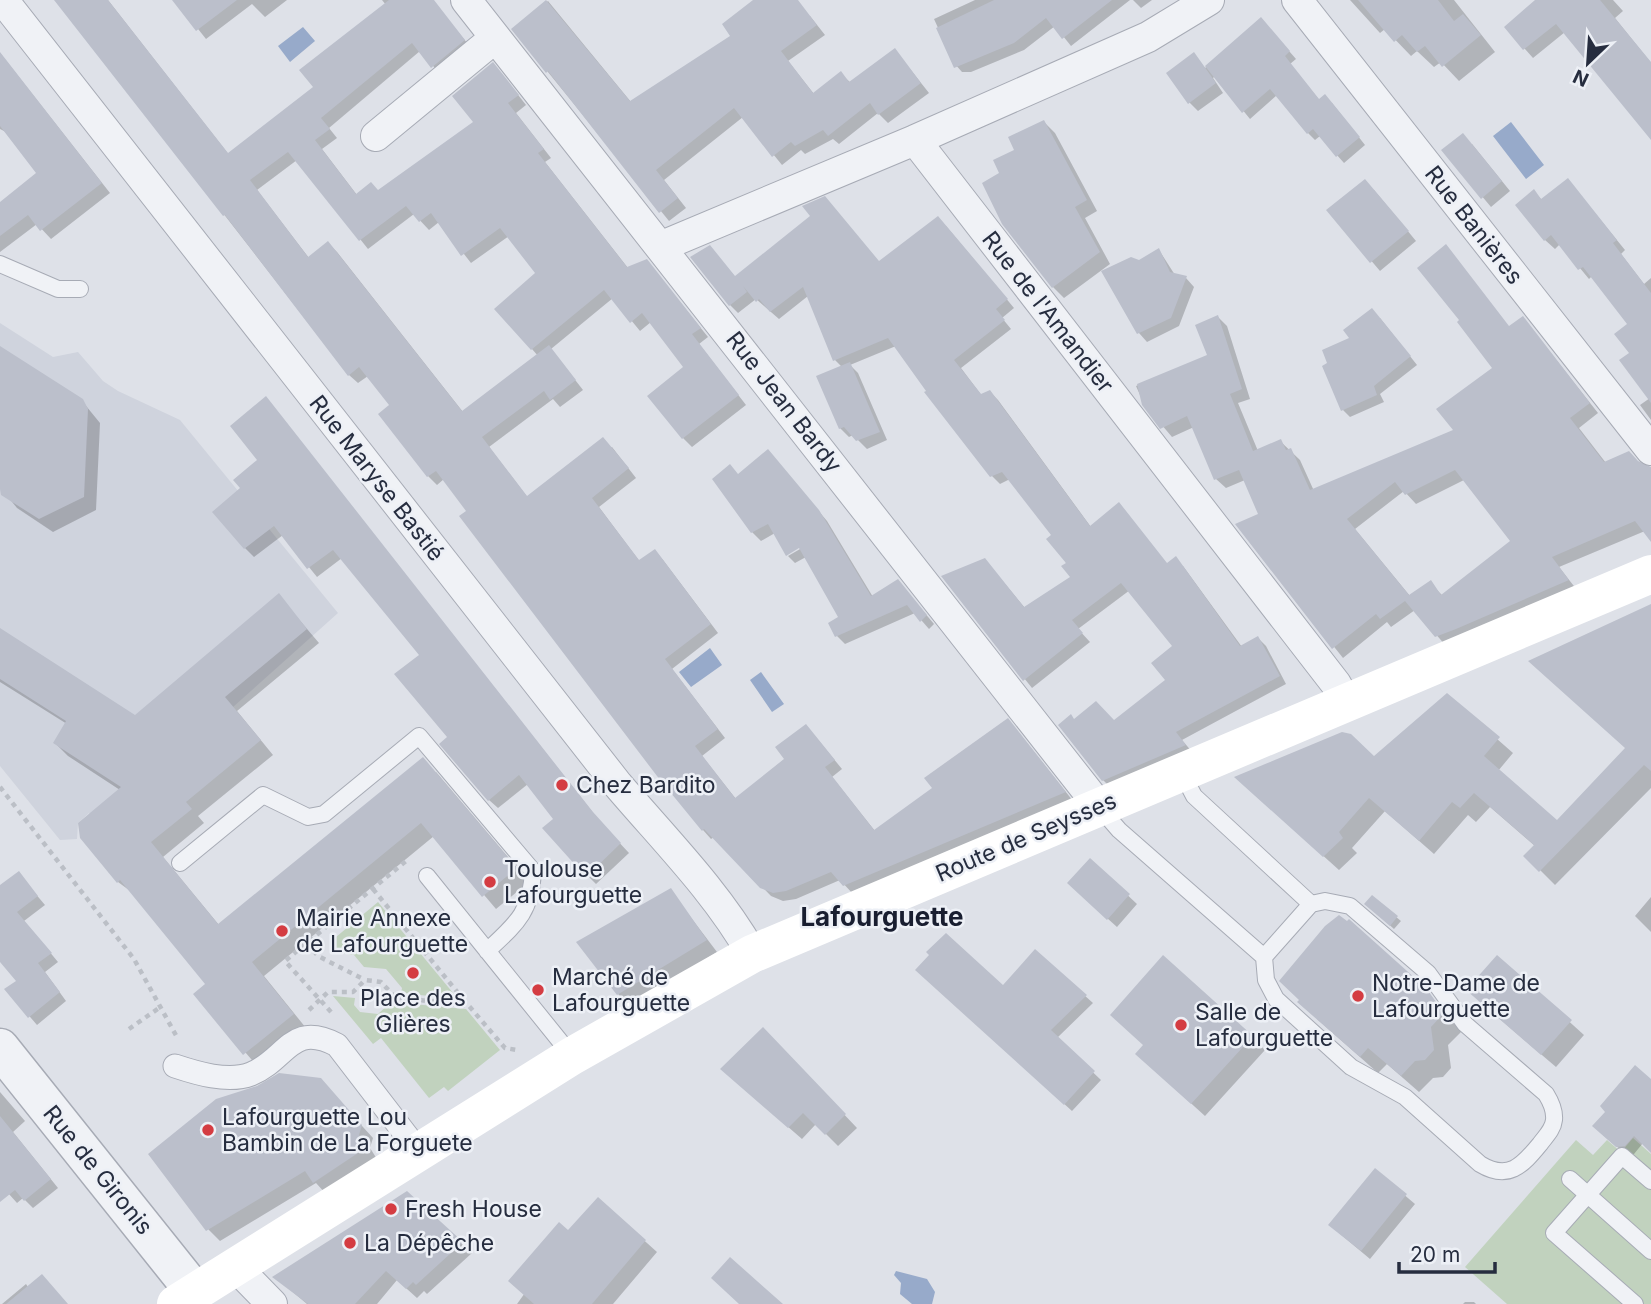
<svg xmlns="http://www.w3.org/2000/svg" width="1651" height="1304" font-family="Inter,sans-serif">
	<rect width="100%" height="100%" fill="#dee1e8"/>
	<path fill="#cfd3dd" d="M0 323 53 357 78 352 103 381 118 391 180 420 338 613 100 826 89 813 78 823 77 839 60 840 0 766Z"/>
	<path fill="#c1d2be" d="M378 902 458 999 401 993 402 988 386 969 364 967 354 955 339 953 330 942Z
		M333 996 355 998 354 1005 360 1012 378 1014 391 1002 466 1009 500 1050 448 1091 444 1087 429 1098 381 1038 373 1044Z
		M1633 1138 1651 1154V1304H1507L1465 1267 1576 1140 1593 1155 1607 1140 1621 1152Z"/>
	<path fill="#97aaca" d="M303 27 315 41 290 62 278 46Z
		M1511 122 1544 165 1526 179 1493 136Z
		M710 648 722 665 691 687 679 672Z
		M761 672 784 704 772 712 750 680Z
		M896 1271 927 1279 935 1292 932 1304H912L900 1294 901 1283 894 1275Z"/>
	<path fill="#0003" fill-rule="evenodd" d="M57 0H108L229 155 315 87 386 5 382 0H432L472 49 441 75 420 51 329 128 337 138 322 149 357 195 379 192 476 122 501 73 526 105 516 113 551 158 545 162 628 268 647 261 708 337 699 344 746 405 692 447 683 438 685 367 651 322 640 331 613 298 551 349 583 390 560 407 553 399 489 447 528 498 612 447 636 478 599 507 640 562 655 551 663 560 718 633 672 669 725 738 702 756 736 799 814 735 842 769 832 777 875 831 1016 729 1073 801 853 894 840 880 796 899 783 901 771 896 714 837 711 839 703 830 444 479 437 485 428 476 380 415 392 406 368 376 358 383 349 375ZM297 160 368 249 414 214 429 230 439 222 471 263 509 236 537 273 532 349 538 356 463 412 337 252 328 243 309 258 257 190Z
		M175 0H287L265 17 252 4 206 39Z
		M975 0H1130L1071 46 1055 26 1024 50 971 72H962L954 63 934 19Z
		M1133 0H1152L1141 8Z
		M1350 0H1454L1495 52 1459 81 1441 62 1434 67 1417 51 1411 56 1385 29 1380 33Z
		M1536 0H1613L1623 11 1615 18 1651 63V136L1565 32 1533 58 1525 49 1507 28Z
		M548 1 631 102 810 16 825 35 788 61 814 94 841 74 851 83 895 50 929 93 888 123 878 113 839 144 833 139 805 154 801 150 782 165 743 117 664 180 686 208 669 221 513 29Z
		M1261 19 1296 59 1290 64 1320 101 1332 103 1365 145 1344 163 1320 136 1315 140 1308 133 1277 95 1250 119 1215 76 1213 78 1223 93 1198 111 1189 102 1194 55 1205 68Z
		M0 53 110 193 51 239 37 224 0 252V204L39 174 8 133 0 129Z
		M1044 122 1055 133 1097 211 1085 218 1110 264 1064 298 1053 287 1016 151Z
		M1472 144 1510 191 1491 207 1444 151Z
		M1568 180 1625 250 1621 254 1644 284 1651 278V420L1640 405 1650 398 1631 353 1630 324 1592 276 1589 279 1560 244 1555 249 1545 240 1534 192 1542 200Z
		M1374 190 1416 241 1380 271 1329 211Z
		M946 226 1014 308 1002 318 1011 329 961 368 982 396 990 392 998 400 1091 527 1168 564 1183 566 1242 647 1258 638 1266 646 1286 684 1182 740 1193 753 1111 788 1103 780 1074 721 1114 722 1167 680 1174 647 1130 590 1078 629 1090 642 1032 688 943 577 985 560 1025 608 1072 577 1054 535 1010 479 1000 484 992 476 896 346 850 365 858 373 887 440 867 449 853 435 849 437 840 428 842 367 835 360 808 296 779 319 756 299 738 313 730 305 710 247 736 278 880 263Z
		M1159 250 1175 275 1186 278 1194 287 1179 326 1147 342 1139 333V262Z
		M1218 317 1227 326 1250 399 1238 403 1258 451 1280 441 1300 460 1314 491 1455 430 1494 369 1510 327 1523 318 1598 413 1579 428 1606 463 1651 469V539L1645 531 1559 567 1577 590 1446 646 1415 610 1391 627 1387 622 1343 658 1237 525 1260 515 1245 480 1226 488 1216 479 1194 427 1172 437 1144 404 1136 386 1210 356ZM1464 480 1512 541 1443 596 1430 583 1410 596 1355 529 1404 491 1416 504Z
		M1380 318 1417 365 1380 394 1384 402 1350 417 1343 410 1352 339Z
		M0 348 82 401 100 423 96 510 53 532 17 508 0 487Z
		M266 398 601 823 629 853 596 884 587 875 556 819 528 784 498 808 489 800 449 738 421 656 342 558 317 577 283 535 254 557 245 548 243 488 260 460Z
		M776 460 827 521 873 597 898 581 934 624 929 629 915 613 845 644 837 636 840 618 806 557 795 563 788 556 807 545 775 533 761 541 752 532 739 476Z
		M279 596 319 643 237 711 273 755 198 816 204 823 163 857 219 925 436 772 529 882 496 909 434 836 264 976 306 1028 258 1067 195 994 208 984 133 893 118 882 120 790 68 756 55 743 67 724 0 682V630L135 717Z
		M1651 606V788L1555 885 1526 856 1535 846 1490 807 1476 822 1468 815 1434 854 1385 811 1352 848 1357 853 1339 870 1251 791 1374 758 1447 695 1513 753 1498 771 1557 823 1626 749Z
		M1090 860 1137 904 1117 927 1078 892Z
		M18 873 45 905 24 921 58 962 45 972 66 1001 37 1025 7 990 18 981 0 959V887Z
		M670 890 717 952 630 1006 618 994Z
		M1372 897 1401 921 1394 929 1366 904Z
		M1651 897V932L1635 916Z
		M1035 951 1093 1003 1057 1038 1101 1080 1072 1111 925 977 1003 987Z
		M1498 957 1584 1035 1556 1067 1481 1003Z
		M1425 989 1461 1032 1448 1045 1451 1068 1443 1077 1433 1078 1419 1092 1387 1064 1378 1073 1317 1019Z
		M763 1029 857 1128 838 1146 816 1124 802 1139 735 1081Z
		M1252 1037 1265 1050 1205 1116 1151 1067 1145 1046Z
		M1651 1082V1149L1643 1143 1634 1154 1627 1155 1603 1135Z
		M0 1092 25 1121 13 1132 58 1188 33 1208 23 1198 17 1203 0 1184Z
		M332 1093 373 1138 370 1148 377 1159 326 1194 316 1183 220 1241 208 1229Z
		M1375 1170 1415 1204 1370 1259 1339 1233Z
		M407 1194 472 1253 427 1294 424 1291 417 1298 397 1280 377 1304H307L275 1277Z
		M598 1199 657 1252 613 1304H517L568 1233Z
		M26 1284 28 1287 67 1304H2Z
		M1465 1302H1474L1476 1304H1463Z"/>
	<path fill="#bbbfcb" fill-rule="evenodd" d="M54 0H108L228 153 313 87 299 70 389 0H434L465 40 431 68 412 43 321 118 330 129 315 140 356 194 371 182 378 190 473 122 452 96 493 62 519 95 508 103 544 149 538 153 627 267 647 259 701 328 692 334 739 395 682 439 647 396 683 367 642 313 630 323 604 290 531 350 494 309 535 273 500 228 461 256 431 213 419 222 406 206 359 241 288 152 250 180 308 257 328 241 462 411 549 345 576 380 550 400 544 391 482 437 527 496 603 437 629 468 592 498 639 560 655 549 711 624 665 659 718 729 695 746 735 798 784 759 775 747 806 724 835 760 825 767 874 830 932 788 924 778 1008 718 1066 792 843 886 831 872 786 891 773 893 760 888 704 829 702 831 657 776 459 516 466 511 436 471 427 477 378 414 389 405 359 367 348 376 225 215 223 216Z
		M172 0H237L196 31Z
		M546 0 630 101 730 36 722 24 753 0H798L817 25 781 51 813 93 841 71 849 82 895 48 921 83 878 115 870 103 828 136 823 130 795 146 791 142 772 157 734 108 656 170 678 198 659 213 548 71 546 73 511 29Z
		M994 0H1112L1062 39 1046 18 1014 43 954 68 936 28Z
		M1358 0H1438L1454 21 1463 14 1481 35 1442 67 1425 46 1417 52 1402 35 1394 42Z
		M1535 0H1600L1651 62V140L1556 24 1523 50 1504 27Z
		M1261 17 1290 51 1285 56 1319 99 1325 94 1360 137 1336 157 1313 129 1307 134 1270 89 1242 113 1205 66Z
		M0 52 102 183 40 231 28 215 0 236V202L36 173 0 126Z
		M1194 52 1216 83 1188 104 1166 73Z
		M1044 120 1087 200 1075 207 1100 252 1052 288 1002 224 982 183 999 173 993 160 1014 150 1008 137Z
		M1463 133 1502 181 1481 199 1441 150Z
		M1568 178 1617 240 1613 243 1651 293V403L1619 360 1629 353 1614 334 1627 324 1583 267 1578 270 1551 235 1544 241 1515 205 1534 189 1541 199Z
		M1365 179 1409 231 1370 263 1326 210Z
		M825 196 879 261 938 216 1008 299 996 309 1005 320 954 360 981 394 990 390 1090 526 1119 502 1167 563 1176 556 1240 646 1258 636 1280 676 1176 732 1186 745 1102 781 1058 725 1071 714 1074 719 1096 701 1114 720 1165 680 1151 663 1172 646 1121 583 1072 620 1083 633 1023 681 941 576 985 558 1024 607 1070 577 1061 566 1066 563 1046 539 1051 535 1002 472 990 477 924 392 926 391 888 338 833 361 803 287 770 312 759 299 756 302 743 286 747 292 729 306 690 257 710 245 735 276 810 216 802 206Z
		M1446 244 1509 326 1523 316 1590 403 1570 418 1604 462 1629 451 1638 461 1651 467V542L1635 521 1552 557 1569 580 1456 629 1435 637 1405 601 1380 619 1376 614 1332 649 1235 524 1258 514 1239 470 1214 480 1187 416 1160 429 1142 405 1137 384 1207 355 1195 325 1218 315 1242 389 1230 394 1253 451 1281 439 1286 450 1291 448 1310 490 1453 430 1436 409 1492 368 1457 322 1459 320 1417 268ZM1455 470 1510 541 1441 595 1431 580 1409 595 1347 519 1395 482 1405 495Z
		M1159 248 1170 272 1187 276 1171 318 1137 334 1101 271 1131 257 1139 260Z
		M1372 308 1411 356 1374 386 1377 395 1341 411 1322 366 1327 363 1322 350 1349 338 1343 330Z
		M0 346 83 399 88 409 84 497 39 519 1 495 0 489Z
		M850 362 880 432 856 441 844 427 839 429 816 376Z
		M266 396 593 812 621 843 586 877 542 828 553 819 519 775 488 801 439 744 447 737 394 674 419 655 333 550 307 569 274 526 244 549 212 512 240 488 233 480 257 460 230 426Z
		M768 449 819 510 871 596 898 579 927 615 920 622 907 605 835 637 828 623 838 617 799 548 786 556 768 524 751 533 712 479 730 464 738 474Z
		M279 593 307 629 225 697 261 740 186 802 192 809 151 842 218 924 423 757 517 868 482 897 421 823 252 962 294 1014 243 1055 193 994 205 984 120 880 117 883 80 838 78 823 121 787 53 743 66 721 0 679V628L135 715Z
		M1651 604V771L1644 765 1539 872 1523 856 1534 845 1474 793 1460 808 1452 802 1419 841 1369 798 1339 832 1343 838 1323 857 1234 777 1342 732 1351 734 1374 756 1447 693 1500 737 1484 756 1557 820 1625 748 1528 661Z
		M1090 858 1130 894 1107 920 1067 883Z
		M19 871 38 896 17 912 52 953 38 963 60 992 28 1018 4 989 16 981 0 962V885Z
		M671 888 707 940 617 995 576 942Z
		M1372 895 1398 916 1390 926 1364 904Z
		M1339 915 1347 921 1349 919 1426 988 1444 1013 1431 1027 1434 1050 1425 1060 1415 1061 1401 1076 1368 1048 1360 1057 1297 1002 1299 1000 1279 981 1325 926Z
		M946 933 1003 985 1035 949 1087 995 1051 1030 1095 1071 1064 1105 915 970 929 955 926 952Z
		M1163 955 1253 1036 1191 1104 1135 1054 1143 1045 1110 1015Z
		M1497 955 1572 1020 1541 1055 1466 990Z
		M763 1027 846 1114 825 1135 803 1113 788 1128 720 1069Z
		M1635 1065 1651 1079V1153L1634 1136 1625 1146 1616 1147 1592 1126 1605 1112 1600 1106Z
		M279 1073 321 1078 362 1125 359 1135 367 1147 313 1183 305 1171 206 1231 148 1154 216 1099 257 1086Z
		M0 1116 51 1179 24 1201 15 1190 0 1202Z
		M1375 1168 1407 1194 1361 1251 1328 1225Z
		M407 1191 463 1242 416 1285 413 1282 406 1289 386 1271 355 1304H308L272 1277Z
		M598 1197 646 1240 592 1304H534L508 1281 559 1222 568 1230Z
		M730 1257 783 1304H739L711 1278Z
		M42 1274 68 1304H6Z"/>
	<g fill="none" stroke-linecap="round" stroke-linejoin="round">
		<g stroke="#a7abb5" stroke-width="18">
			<path id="service" d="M0 264 58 289H80
				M1100 808 1119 830 1264 957 1311 904 1194 796 1182 773
				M180 863 263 795 308 817 324 814 419 736 533 871C531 913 516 924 487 951
				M427 876 572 1056
				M1264 957 1266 980 1276 999 1351 1067 1405 1097 1480 1164C1508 1181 1522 1166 1540 1144 1545 1137 1553 1130 1554 1120 1555 1110 1551 1102 1546 1094L1465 1024 1428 973 1350 906 1325 901 1311 904
				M1570 1179 1651 1251
				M1635 1304 1554 1233 1622 1156 1651 1181"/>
		</g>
		<g stroke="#a7abb5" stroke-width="25">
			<path id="pedestrian" d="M175 1066C196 1073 228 1083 251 1074 287 1059 291 1021 337 1045L420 1153"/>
		</g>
		<g stroke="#a7abb5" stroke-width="32">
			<path id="minor" d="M3 0 618 785C664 839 717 892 752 954
				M466 0 1099 806
				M1297 0 1651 450
				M376 136 495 38
				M915 140 1148 37 1209 0
				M662 246 915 140 1336 684 1346 702
				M236 1267 272 1304"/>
		</g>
		<g stroke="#a7abb5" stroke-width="41">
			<path id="tertiary" d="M0 1048 195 1292"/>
		</g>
		<path stroke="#bbbfc6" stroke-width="4.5" stroke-dasharray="5 5" stroke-linecap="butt" d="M0 787 134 959 178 1039
			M373 889 468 1005
			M307 943 318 956 365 980
			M309 1010 328 992H353L365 980 381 982 395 997 469 1006 505 1048 517 1050
			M331 1012 285 961 406 861
			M129 1029 159 1008"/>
		<use href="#service" stroke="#f0f2f6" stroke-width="16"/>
		<use href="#pedestrian" stroke="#f0f2f6" stroke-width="23"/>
		<use href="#minor" stroke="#f0f2f6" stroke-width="30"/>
		<use href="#tertiary" stroke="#f0f2f6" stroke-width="38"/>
		<path stroke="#fff" stroke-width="38" d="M176 1304 572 1056 752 954 1651 574"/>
	</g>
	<g fill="#d43c42" stroke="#edf0f6" stroke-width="2.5">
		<circle cx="562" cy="785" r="7"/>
		<circle cx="490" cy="882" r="7"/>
		<circle cx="282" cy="931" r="7"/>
		<circle cx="413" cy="973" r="7"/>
		<circle cx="538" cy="990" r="7"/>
		<circle cx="1358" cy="996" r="7"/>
		<circle cx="1181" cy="1025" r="7"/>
		<circle cx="208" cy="1130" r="7"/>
		<circle cx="391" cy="1209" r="7"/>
		<circle cx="350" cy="1243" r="7"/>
	</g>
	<g text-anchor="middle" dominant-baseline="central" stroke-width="5" stroke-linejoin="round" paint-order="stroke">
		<g font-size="23" fill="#262d3f" stroke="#edf0f6">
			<text transform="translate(1474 225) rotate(52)">Rue Banières</text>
			<text transform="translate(1048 312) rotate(52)">Rue de l'Amandier</text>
			<text transform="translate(784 402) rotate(52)">Rue Jean Bardy</text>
			<text transform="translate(377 478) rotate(52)">Rue Maryse Bastié</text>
			<text transform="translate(1026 837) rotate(-23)">Route de Seysses</text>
			<text transform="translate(98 1170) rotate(51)">Rue de Gironis</text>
		</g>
		<g font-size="23" fill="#262d3f" stroke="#edf0f6" text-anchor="start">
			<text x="576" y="785">Chez Bardito</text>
			<text x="504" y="869">Toulouse<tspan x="504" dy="26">Lafourguette</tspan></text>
			<text x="296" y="918">Mairie Annexe<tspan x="296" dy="26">de Lafourguette</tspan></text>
			<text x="552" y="977">Marché de<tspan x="552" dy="26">Lafourguette</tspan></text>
			<text x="1372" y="983">Notre-Dame de<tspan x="1372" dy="26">Lafourguette</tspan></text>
			<text x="413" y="998" text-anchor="middle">Place des<tspan x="413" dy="26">Glières</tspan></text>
			<text x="1195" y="1012">Salle de<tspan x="1195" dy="26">Lafourguette</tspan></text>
			<text x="222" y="1117">Lafourguette Lou<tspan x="222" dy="26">Bambin de La Forguete</tspan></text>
			<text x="405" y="1209">Fresh House</text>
			<text x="364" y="1243">La Dépêche</text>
		</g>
		<g font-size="26" font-weight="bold" fill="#191e30" stroke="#edf0f6">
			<text x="882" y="916">Lafourguette</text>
		</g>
	</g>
	<g transform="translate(1588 63) rotate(205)" stroke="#edf0f6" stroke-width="5" paint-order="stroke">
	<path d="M0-5L12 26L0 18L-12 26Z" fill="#262d3f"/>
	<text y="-10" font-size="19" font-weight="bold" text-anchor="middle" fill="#262d3f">N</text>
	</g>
	<path d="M1399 1262v10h96v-10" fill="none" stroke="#262d3f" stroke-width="3.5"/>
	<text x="1410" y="1262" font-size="21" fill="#262d3f" stroke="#edf0f6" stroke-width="5" paint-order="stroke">20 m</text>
</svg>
